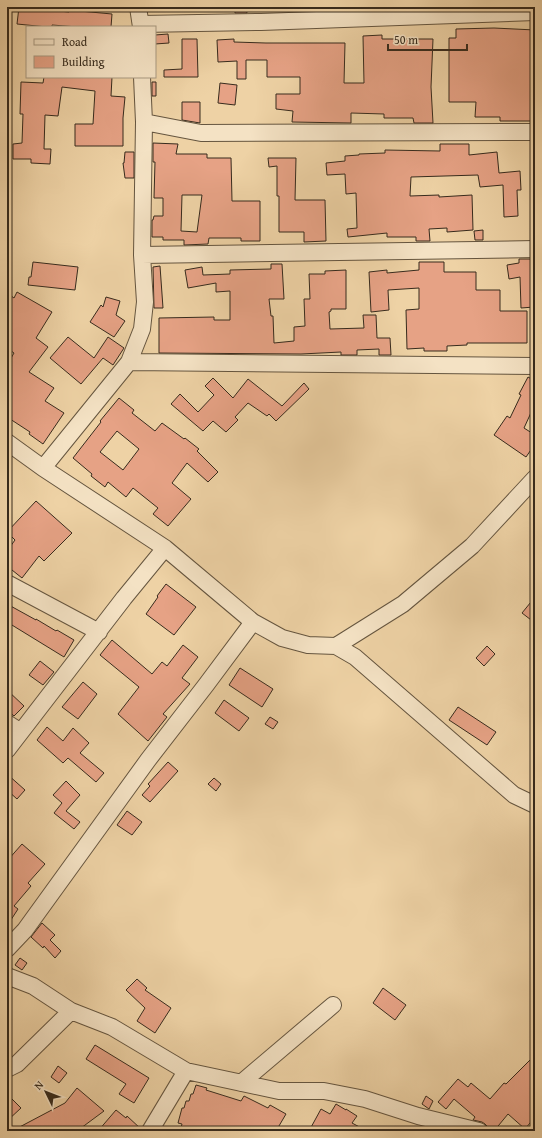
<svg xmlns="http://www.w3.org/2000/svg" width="542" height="1138" font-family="'Gentium Book Plus',serif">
	<rect width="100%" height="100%" fill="#eed2a5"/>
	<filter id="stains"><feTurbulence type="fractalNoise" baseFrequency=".005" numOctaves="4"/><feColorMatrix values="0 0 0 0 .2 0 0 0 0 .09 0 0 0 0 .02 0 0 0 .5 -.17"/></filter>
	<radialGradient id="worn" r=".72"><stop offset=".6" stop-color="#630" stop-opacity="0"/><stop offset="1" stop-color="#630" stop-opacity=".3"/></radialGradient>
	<path fill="#e6a285" stroke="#372b1d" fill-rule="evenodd" d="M19 7 69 12V10L112 14 111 27H78L52 25V27H47L17 24Z
		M235 7H246L247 13H235Z
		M494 28 535 30V121H500V117H475L476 102H449V38H456V29Z
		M168 34 169 43 155 44V35Z
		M382 35V39H433L431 87 433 123H414L413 118H384V114L351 113V123L292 122 293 111 276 109V94H300V77H267V60H246V79H237V61L218 62 217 40 234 39V42L266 43H345L344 83H364L363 36Z
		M182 39H197L198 77H164V70L182 69Z
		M44 77H112L111 96 125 97 123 118V146H75V124H93L95 91 62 87 58 116 45 115 44 149H51L50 164 31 163V159H13V144L22 143 23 114H20L21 82 43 83Z
		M152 82H156V96H152Z
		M220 83 237 85 235 105 218 103Z
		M182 102H200V123L182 120Z
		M153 143 178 144 176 154H207V158H231L232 201H260V241H241V238H209L208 244 184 245V240H163V237H152V220H153L154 216H163V198H154L155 162H153ZM182 195H202L197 232 181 231Z
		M440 144H469V155L497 152 499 173 520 171 521 190H517L518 216 504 217 503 185 480 187 478 175 411 177 410 196 439 195V197L472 195 473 230 447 232V228L429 229 430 241H416V237H387V233L348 237 347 229 357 228 356 193 346 194 345 174 327 175 326 163 345 161V156L359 155V154L385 153V150L440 151Z
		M125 152H134V178H125L123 163H124Z
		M268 158H296L295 200H325L326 241 304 242V232H279V196H277V166L269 167Z
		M483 230V240H475L474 231Z
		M519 259H531L534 307 521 308 520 277 509 279 507 265 519 263Z
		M33 262 78 267 75 290 28 285 29 277H31Z
		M419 262H444V272H476V290H500V311H527V343H467V345L447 346V351H424V348L407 349 406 310 419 309V288L388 290 389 310 371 312 369 272 387 270V273L419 270Z
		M271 264H282L284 299H269L271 316H273L274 343 294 341V327L305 326 304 299H310L309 274H325V271L346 270V309H331V311L329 312 330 329 364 328 363 315H376L377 338H390L391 355H379V349L357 350V355H341V352L301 354 159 353V318L214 317V320H230V291L216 292V283L188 288 185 270 202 267 203 275 230 274V270L271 269Z
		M160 266 163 308H154L153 267Z
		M17 292 52 312 36 338 48 347 29 372 54 388 45 401 64 413 43 444 29 434 30 432 7 417V365L14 353 7 348V293L14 298Z
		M106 297 120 301 116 315 125 321 114 337 90 322 101 305 103 307Z
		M68 337 94 358 108 337 124 348 113 365 103 358 81 384 50 358Z
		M528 377 535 381V404L524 428 535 435V444L526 457 494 435 507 416 510 418 521 395 519 394Z
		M213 378 233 398 248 379 282 406 304 383 309 389 276 421 269 414 267 416 248 403 235 417 238 420 226 432 213 421 203 431 171 404 180 394 198 412 214 395 205 386Z
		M119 398 134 410 132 413 155 431 162 423 184 439 185 438 199 449 197 451 218 472 208 482 187 463 172 483 191 499 168 526 153 514 158 508 133 488 126 497 108 482 105 487 91 476 92 474 73 458 101 422 100 421ZM117 431 139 449 123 470 100 452Z
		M36 501 72 533 44 561 39 556 22 578 7 566V551L15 540 7 532Z
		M166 584 196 607 174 635 146 614 158 597 157 596Z
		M535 597V623L522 613Z
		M7 604 36 620V619L56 631 57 630 74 640 64 657 7 622Z
		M112 640 152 674 162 662 167 666 183 645 198 657 182 678 190 684 163 714 167 717 148 741 118 714 139 687 100 655Z
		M487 646 495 654 484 666 476 658Z
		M40 661 54 672 43 685 29 675Z
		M240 668 273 689 262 707 229 685Z
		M83 682 97 694 78 719 62 707Z
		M7 690 24 706 14 716 7 710Z
		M224 700 249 718 239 731 215 713Z
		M458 707 496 732 487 745 449 720Z
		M270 717 278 722 273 729 265 724Z
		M47 727 63 741 73 728 89 743 80 753 104 773 96 782 68 758 63 763 37 740Z
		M168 762 178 771 150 802 142 795 150 786 148 784Z
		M7 774 25 790 17 799 7 790Z
		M214 778 221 784 216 791 208 784Z
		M66 781 80 795 66 811 80 822 74 829 54 813 62 803 53 795Z
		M127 811 142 822 132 835 117 825Z
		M22 844 45 864 28 883 31 886 14 906 18 909 7 926V861Z
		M42 923 55 935 50 940 61 951 55 958 44 946 43 948 31 937Z
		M20 958 27 963 22 970 15 965Z
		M137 979 147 988 145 990 171 1008 155 1033 137 1021 145 1008 126 990Z
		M383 988 406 1005 395 1020 373 1003Z
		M95 1045 149 1078 134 1103 119 1094 126 1084 86 1059Z
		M535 1055V1117L525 1129 508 1114 494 1131 489 1126 488 1127 485 1124 482 1122 473 1120 475 1117 454 1099 446 1109 438 1102 458 1079 468 1087 471 1083 490 1099 504 1083 506 1084Z
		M58 1066 67 1073 59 1083 51 1077Z
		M196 1085 207 1088 206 1090 241 1101 244 1096 268 1108 270 1105 286 1114 276 1131H180L182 1124 178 1123 182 1108H184L186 1101H189L191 1094H193Z
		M77 1088 104 1111 77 1131H12L65 1103Z
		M426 1096 433 1101 429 1109 422 1104Z
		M12 1099 21 1108 7 1121V1104Z
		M336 1104 346 1110V1109L357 1116 352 1123 367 1131H309L321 1109 330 1114Z
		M116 1110 126 1118 127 1116 141 1129V1131H98Z"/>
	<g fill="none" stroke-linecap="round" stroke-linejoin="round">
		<g stroke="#65553f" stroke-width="18">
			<path id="minor" d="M138 7 141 27
				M141 24 261 22 535 12
				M144 122 201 133 535 132
				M142 255 535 249
				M129 362 535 366
				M7 442 43 468 165 548 253 622 282 638 308 645 336 646 355 657 514 795 535 805
				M43 468 129 362 142 329 145 302 142 255 144 122 142 77
				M7 583 99 632
				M336 646 403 604 472 546 535 478
				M7 723 21 732
				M7 750 124 598 165 548
				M7 949 25 930 148 760 206 685 253 622
				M7 976 33 986 71 1011 17 1064 7 1069
				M71 1011 112 1027 186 1071 279 1091H324L365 1099 418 1116 479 1131
				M241 1083 333 1005
				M150 1131 186 1071"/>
		</g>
		<use href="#minor" stroke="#f4e2c4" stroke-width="16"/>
	</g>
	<rect width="542" height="1138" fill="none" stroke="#eed2a5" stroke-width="24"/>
	<rect x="8" y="8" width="526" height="1122" fill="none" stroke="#372b1d" stroke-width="2"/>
	<rect x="12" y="12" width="518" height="1114" fill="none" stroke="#372b1d"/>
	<rect x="26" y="26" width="130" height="52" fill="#f4e2c4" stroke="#a89981"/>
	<rect x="34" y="39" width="20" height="6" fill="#f4e2c4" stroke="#a89981"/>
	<text x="62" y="46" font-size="12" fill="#372b1d">Road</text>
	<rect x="34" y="56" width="20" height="12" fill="#e6a285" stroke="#a89981"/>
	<text x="62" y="66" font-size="12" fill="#372b1d">Building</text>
	<g transform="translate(46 1092) rotate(313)" stroke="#f4e2c4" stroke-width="3" paint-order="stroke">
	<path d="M0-3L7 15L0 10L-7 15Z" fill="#372b1d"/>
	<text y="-6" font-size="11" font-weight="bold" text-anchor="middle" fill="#372b1d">N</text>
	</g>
	<path d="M388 44v6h79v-6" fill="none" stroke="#372b1d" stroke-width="2"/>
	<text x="394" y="44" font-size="12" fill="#372b1d" stroke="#f4e2c4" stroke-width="3" paint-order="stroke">50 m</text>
	<rect width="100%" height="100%" filter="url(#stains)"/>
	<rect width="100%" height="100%" fill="url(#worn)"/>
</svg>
